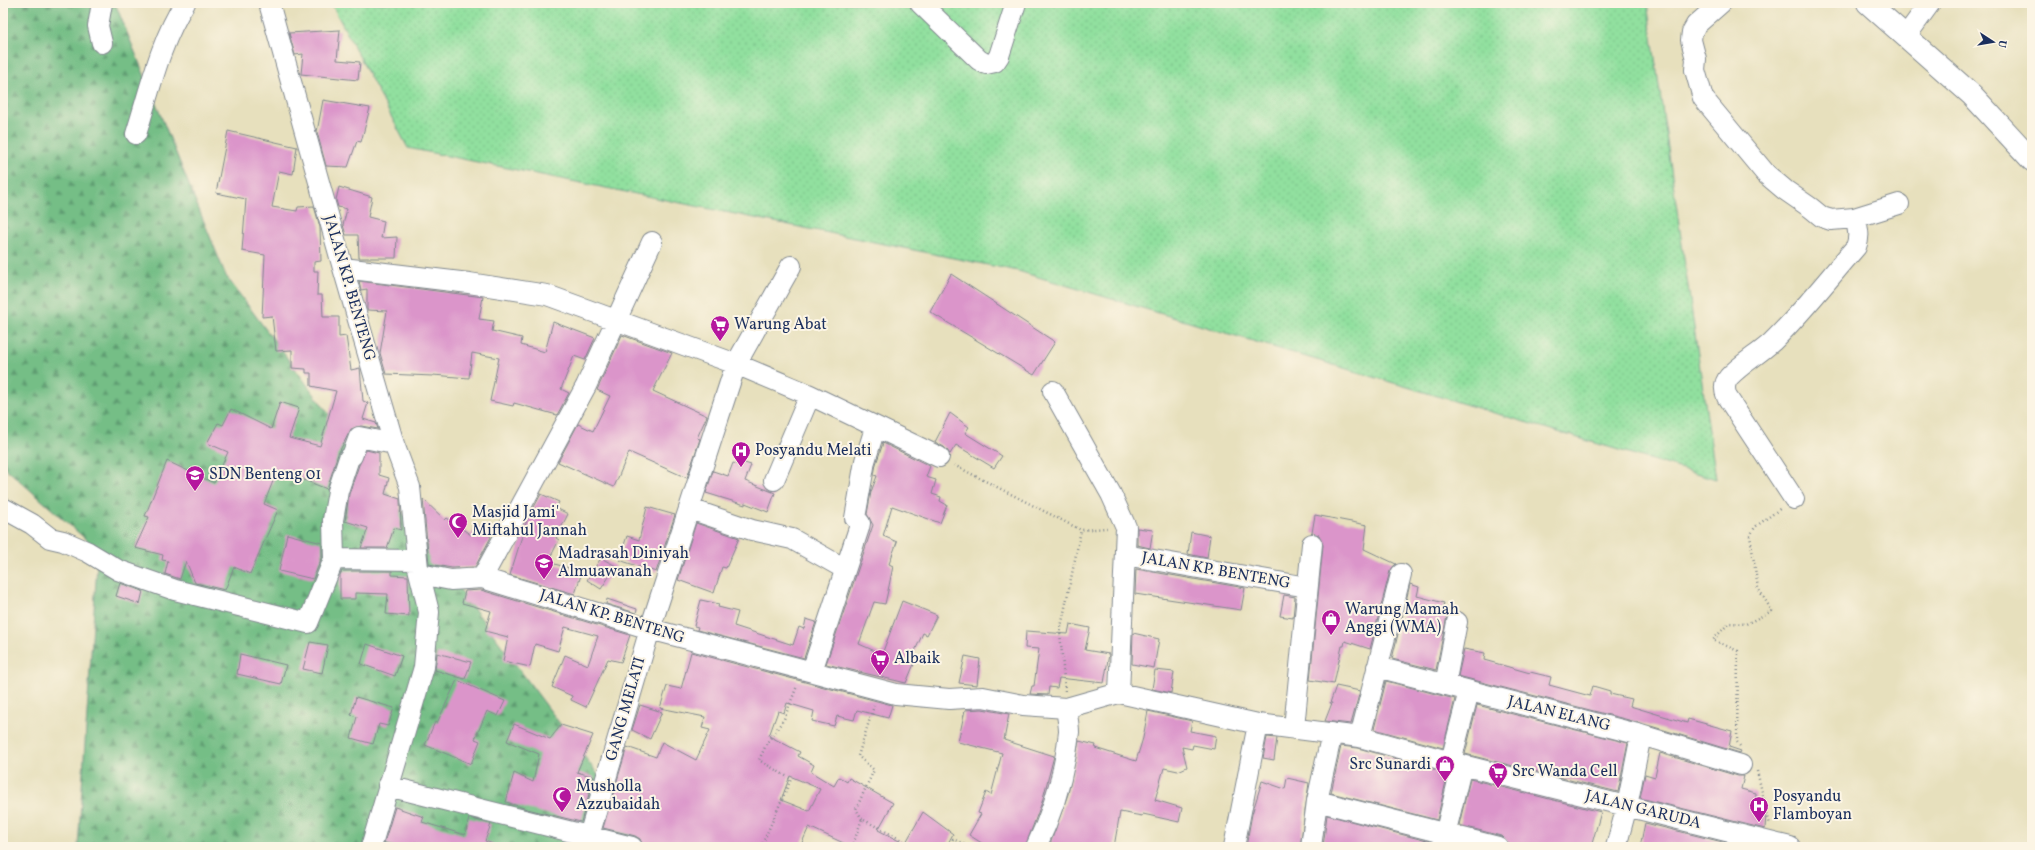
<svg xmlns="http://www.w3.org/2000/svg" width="2035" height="850" font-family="Vollkorn,serif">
	<defs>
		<pattern id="grass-dots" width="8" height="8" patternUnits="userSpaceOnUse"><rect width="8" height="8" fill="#91e09f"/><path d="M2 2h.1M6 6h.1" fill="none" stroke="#7cc08b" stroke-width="1.8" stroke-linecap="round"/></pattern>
		<pattern id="forest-firs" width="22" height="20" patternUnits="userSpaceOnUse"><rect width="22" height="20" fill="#74be86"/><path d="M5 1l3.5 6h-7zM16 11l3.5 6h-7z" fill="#5e9b71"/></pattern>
	</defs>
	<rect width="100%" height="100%" fill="#fcf5e5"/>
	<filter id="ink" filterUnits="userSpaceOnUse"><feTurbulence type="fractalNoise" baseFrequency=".025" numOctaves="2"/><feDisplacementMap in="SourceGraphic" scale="8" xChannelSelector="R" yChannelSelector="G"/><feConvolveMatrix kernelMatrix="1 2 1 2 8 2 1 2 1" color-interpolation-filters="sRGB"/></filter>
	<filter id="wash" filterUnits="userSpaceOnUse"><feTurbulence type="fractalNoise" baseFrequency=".012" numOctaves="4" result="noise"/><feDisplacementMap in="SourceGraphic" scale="16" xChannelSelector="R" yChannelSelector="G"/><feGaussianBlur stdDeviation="0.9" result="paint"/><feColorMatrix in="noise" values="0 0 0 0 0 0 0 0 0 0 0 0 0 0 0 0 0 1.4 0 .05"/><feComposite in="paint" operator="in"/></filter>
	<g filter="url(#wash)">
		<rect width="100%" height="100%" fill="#e7e0bd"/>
		<path fill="url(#grass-dots)" stroke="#56887e" d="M331 3H1647L1716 479 1018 271 408 148Z"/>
		<path fill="url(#forest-firs)" stroke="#487672" d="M3 3H115L226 276 619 803 734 847H78L98 550 3 466Z"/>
		<g id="blocks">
			<path fill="#db95ca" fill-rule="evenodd" d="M340 30 337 60 360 62 358 80 301 74 303 54 295 55 289 33Z
				M323 100 370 108 361 142 357 141 348 167 326 166 317 132Z
				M228 131 297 147 293 174 279 171 272 207 297 211 298 207 314 206 320 227 321 261 314 262V271H318L317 295H322L323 317H339V337L346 336 351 370 360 368 363 401 368 403 363 419 376 423 378 429 361 426 351 429 338 454 327 489 284 472 283 473 277 471 264 504 278 510 250 574 234 567 225 590 195 583 186 561 180 579 165 574 168 561 162 560 163 555 135 548 149 517 145 516 167 461 214 483 228 452 207 443 218 423 223 425 231 409 271 429 280 402 299 408 289 438 320 446 336 391 311 386V373H306V369L292 368V350L276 351 272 316 262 317 265 255 242 251 246 199 216 193Z
				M339 187 372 197 368 217 384 221 381 238 397 237 396 258H359L358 235H346L343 225 347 209 338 207 336 200Z
				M951 274 1055 342 1034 375 930 312Z
				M359 281 483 297 479 319 494 321 492 331 522 338 521 345 545 352 553 322 595 338 585 360 574 356 561 389 569 393 557 415 514 403 513 406 490 401 499 358 472 353 469 378 433 375V376L386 374 380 353 387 311 367 310V289L361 290Z
				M622 335 672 353 653 391 707 416 697 438 700 439 687 478 629 452 614 487 558 462 578 424 593 431 610 396 597 390Z
				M950 413 969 427 965 433 1002 456 994 468 956 445 950 454 944 447 935 442Z
				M883 443 930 466 926 477 936 480 932 494 941 497 940 501 947 505 940 523 892 506 883 536 897 542 889 564 893 566 889 586 885 604 874 602 859 644 882 654 902 601 937 615 927 635 923 633 910 662 914 664 906 683 826 664 873 525 867 514 871 492 877 476 874 475 876 464Z
				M366 450 379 453V475L389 478 385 494 400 499 401 530 394 528 387 548H361L368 528 345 521 349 494 359 465Z
				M738 461 751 465 745 481 775 493 768 512 745 503V505L706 493 713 471 728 476 733 463 737 464Z
				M541 494 559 502 556 508 568 514 556 538 559 540 548 562 582 572 575 594 510 575 527 520Z
				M423 499 445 520 447 518 471 535 477 526 491 537 475 567 452 568 429 564Z
				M647 507 675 515 656 572 619 560 627 536 639 540Z
				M1315 515 1367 525 1364 549 1396 564 1390 571 1370 649 1345 641 1344 646H1342L1334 684 1310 680 1323 545 1319 535 1312 533Z
				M696 523 739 538 726 568 722 567 714 593 678 580Z
				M1137 528 1153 530 1150 548 1137 545Z
				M1191 532 1210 536 1207 558 1188 554Z
				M287 534 322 543V557L313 579 279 571Z
				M601 558 616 566 601 589 587 580Z
				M1136 569 1245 588 1241 610 1135 594Z
				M342 571H392V575L408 576 409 616 386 614 388 594 355 593V599H340V575Z
				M120 583 143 591 140 604 116 596Z
				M1410 584 1419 587 1417 596 1444 603 1442 610 1448 611 1436 670 1392 659Z
				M481 590 630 635 621 662 608 659 586 707 571 700 572 696 552 687 565 655 588 665 598 636 565 627 558 651 535 644 530 667 503 661 508 637 485 631 491 611 462 603 465 591Z
				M1284 595 1295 597 1293 618 1280 616Z
				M607 599 637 609 636 613 606 604Z
				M701 600 719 604 718 607 738 612 734 626 793 645 799 627 804 629 806 619 816 622 804 658 697 630 698 627 694 626Z
				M1070 624 1090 628 1085 650 1109 654 1104 683 1059 678 1057 688 1049 687 1048 695 1030 694 1032 686H1034L1039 649 1025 648 1026 631 1068 634Z
				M1133 633 1159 639 1154 668 1132 664Z
				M310 642 328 645 322 673 303 669Z
				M367 644 402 656 395 676 361 664Z
				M1464 649 1485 653 1484 660 1530 673V672L1551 677 1549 685 1590 696 1593 686 1610 691V694L1632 699 1630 706 1687 723 1688 719 1732 731 1729 747 1741 751 1740 753 1644 724 1458 676Z
				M691 652 892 705 888 718 857 710 854 720 837 716 834 726 812 721 814 711 787 703 784 713 778 711 769 736 800 752 798 756 814 765 811 772 834 786 839 777 847 782 849 778 893 803 878 830 905 844 923 812 953 834 946 847H852L809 827 800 847H643L640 839 635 836 603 828 627 747 656 757 662 742 696 760 710 730 702 728 705 717 660 708 667 686 681 689ZM790 776 820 789 809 811 781 800Z
				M437 653 471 662 465 679 435 670Z
				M240 654 286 665 281 684 237 674Z
				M965 656 980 659 977 685 959 683Z
				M1155 670 1174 672 1171 693 1152 689Z
				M457 680 505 701 498 716 487 711 475 739 480 741 471 764 425 745 435 722 437 723Z
				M1386 681 1455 699 1443 748 1374 729Z
				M1336 686 1360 691 1351 724 1325 721 1332 703H1330Z
				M356 697 394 708 388 726 379 724 373 744 351 738 357 717 351 715Z
				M640 705 662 712 650 739 632 730Z
				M1477 705 1628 743 1618 792 1465 754Z
				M982 709 1009 714 1004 740 1054 756 1042 802 1025 847H988L969 835 981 814 978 813 986 792 991 795 1002 753 958 742 965 710Z
				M1148 711 1192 721 1190 731 1216 736 1214 749 1193 745 1192 749 1182 747 1187 767 1178 771 1164 768 1155 800 1182 808 1179 822 1143 814 1142 816 1120 812 1114 847H1049L1068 794 1079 741 1096 745 1095 748 1136 761 1143 738Z
				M514 724 550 739 561 725 593 735 577 772 594 777 581 822 527 809 506 802 514 773 533 782 539 754 507 741Z
				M1267 737 1277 738 1274 760 1263 758Z
				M1341 746 1358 748 1448 773 1437 820 1331 793Z
				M1660 753 1738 776H1744L1741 789 1756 793 1755 811 1766 814 1765 829 1640 798 1645 774 1655 777Z
				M1287 778 1309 783 1300 847H1246L1252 814 1262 781 1285 789Z
				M1470 779 1601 812 1591 847H1509L1510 844 1501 836 1459 825Z
				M395 807 424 817 422 822 465 835 469 818 491 824 485 841 493 844 492 847H431L415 842 414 847H395L384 843Z
				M1327 815 1431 842V847H1323Z
				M1645 823 1743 847H1640Z"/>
		</g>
	</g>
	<g filter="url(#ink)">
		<use href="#blocks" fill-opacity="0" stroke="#81888e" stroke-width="1"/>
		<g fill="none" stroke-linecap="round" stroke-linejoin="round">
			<g stroke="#81888e" stroke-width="22">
				<path id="street" d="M269 3 343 268 394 444 410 487 418 568 429 612 424 667 371 847
					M920 3 979 60 986 64 995 62 999 56 1016 3
					M1721 3 1696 25 1692 32 1691 40 1696 59 1695 70 1703 98 1766 174 1785 190 1811 208 1822 217 1831 220 1854 218C1859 228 1860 237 1856 247 1828 279 1802 313 1772 342 1759 354 1741 364 1729 377 1724 383 1724 390 1727 397L1794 499
					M1906 36 1930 3
					M102 43 98 26 102 3
					M136 134C150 90 160 42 185 3
					M1854 218 1899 204
					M343 268 469 283 547 295 736 364 810 395 939 457
					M1053 391 1111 494 1126 527 1119 693
					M774 480 810 395
					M3 508 32 524 50 538 63 541 88 552 118 570 175 590 308 623 334 559 333 520 338 491 349 458 352 456 359 437 394 444
					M690 509 752 530 792 539 845 569
					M1125 555 1307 587
					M334 559 417 560
					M420 574 451 580 482 578 650 629 896 694 949 699 983 697 1023 705 1066 708 1119 693 1258 724 1360 737 1462 765 1790 847
					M482 578 586 386 652 242
					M1377 667 1641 735 1741 765
					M812 671 859 528 860 523 855 518 865 461 875 428
					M1445 685 1457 622
					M1294 728 1312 544
					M1360 737 1401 574
					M1451 761 1469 691
					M388 786 632 847
					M1317 801 1498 847
					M589 836 650 629 736 364 791 266
					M1036 847C1053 812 1065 771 1069 732 1069 724 1067 716 1066 708
					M1234 847 1258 724
					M1311 847 1317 801 1332 733
					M1442 847 1462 765
					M1616 847 1627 806 1641 735"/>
			</g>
			<g stroke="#81888e" stroke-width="24">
				<path id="secondary" d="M1868 3 1972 95 2032 160"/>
			</g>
			<path stroke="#81888e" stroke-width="2.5" stroke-dasharray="1 3" stroke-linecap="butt" d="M954 465 1081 530 1107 528
				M1065 691 1060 632 1081 530
				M1740 746 1737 742 1738 651 1713 640 1729 623 1746 624 1772 611 1758 588 1750 536 1755 527 1781 508
				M1757 771 1770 825
				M862 819 856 809 874 770 858 756 874 706
				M761 847 791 779 759 760 767 743 784 719 797 686
				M852 847 862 819 915 847
				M949 847 953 839 970 847"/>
			<use href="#street" stroke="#fff" stroke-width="20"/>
			<use href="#secondary" stroke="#fff" stroke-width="22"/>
		</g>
	</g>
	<defs>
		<g id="supermarket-pin" transform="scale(1)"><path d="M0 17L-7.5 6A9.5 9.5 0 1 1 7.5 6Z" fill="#b5179e" stroke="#fcf5e5"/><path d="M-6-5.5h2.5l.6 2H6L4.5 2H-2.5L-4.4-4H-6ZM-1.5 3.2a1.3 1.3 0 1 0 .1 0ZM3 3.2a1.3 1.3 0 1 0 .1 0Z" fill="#fff"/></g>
		<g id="hospital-pin" transform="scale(1)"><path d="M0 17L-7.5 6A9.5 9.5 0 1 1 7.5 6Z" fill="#b5179e" stroke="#fcf5e5"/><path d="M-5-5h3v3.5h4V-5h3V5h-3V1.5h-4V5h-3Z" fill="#fff"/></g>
		<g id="school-pin" transform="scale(1)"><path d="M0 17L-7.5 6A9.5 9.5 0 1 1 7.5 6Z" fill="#b5179e" stroke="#fcf5e5"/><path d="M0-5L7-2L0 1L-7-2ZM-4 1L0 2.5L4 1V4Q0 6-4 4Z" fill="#fff"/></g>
		<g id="mosque-pin" transform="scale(1)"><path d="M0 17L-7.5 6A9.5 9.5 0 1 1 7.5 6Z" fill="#b5179e" stroke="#fcf5e5"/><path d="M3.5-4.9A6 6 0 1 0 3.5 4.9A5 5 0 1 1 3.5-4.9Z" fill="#fff"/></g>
		<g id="shop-pin" transform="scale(1)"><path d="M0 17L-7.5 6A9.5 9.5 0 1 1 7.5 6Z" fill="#b5179e" stroke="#fcf5e5"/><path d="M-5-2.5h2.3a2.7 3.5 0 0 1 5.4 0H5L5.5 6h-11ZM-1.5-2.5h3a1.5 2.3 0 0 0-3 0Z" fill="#fff"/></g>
	</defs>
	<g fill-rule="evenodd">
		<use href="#supermarket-pin" x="720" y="325"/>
		<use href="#hospital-pin" x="741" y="451"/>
		<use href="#school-pin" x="195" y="475"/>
		<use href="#mosque-pin" x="458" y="522"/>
		<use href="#school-pin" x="544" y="563"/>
		<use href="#shop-pin" x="1331" y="619"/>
		<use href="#supermarket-pin" x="880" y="659"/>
		<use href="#shop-pin" x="1445" y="765"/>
		<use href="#supermarket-pin" x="1498" y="772"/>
		<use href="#mosque-pin" x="562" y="796"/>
		<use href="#hospital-pin" x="1759" y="806"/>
	</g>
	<g text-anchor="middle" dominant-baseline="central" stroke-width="4" stroke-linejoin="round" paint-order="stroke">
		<g font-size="16" fill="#1b2f5e" stroke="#fcf5e5">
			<text transform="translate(349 288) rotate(74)">JALAN KP. BENTENG</text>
			<text transform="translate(1216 571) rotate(10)">JALAN KP. BENTENG</text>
			<text transform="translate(612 617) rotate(17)">JALAN KP. BENTENG</text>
			<text transform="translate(626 709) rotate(-74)">GANG MELATI</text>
			<text transform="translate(1559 714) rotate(14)">JALAN ELANG</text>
			<text transform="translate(1643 810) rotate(14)">JALAN GARUDA</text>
		</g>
		<g font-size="16" fill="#1b2f5e" stroke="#fcf5e5" text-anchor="start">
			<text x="734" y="325">Warung Abat</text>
			<text x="755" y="451">Posyandu Melati</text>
			<text x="209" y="475">SDN Benteng 01</text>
			<text x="472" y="513">Masjid Jami'<tspan x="472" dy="18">Miftahul Jannah</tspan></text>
			<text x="558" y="554">Madrasah Diniyah<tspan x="558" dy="18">Almuawanah</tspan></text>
			<text x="1345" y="610">Warung Mamah<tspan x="1345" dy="18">Anggi (WMA)</tspan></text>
			<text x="894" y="659">Albaik</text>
			<text x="1431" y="765" text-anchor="end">Src Sunardi</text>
			<text x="1512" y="772">Src Wanda Cell</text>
			<text x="576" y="787">Musholla<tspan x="576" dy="18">Azzubaidah</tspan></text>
			<text x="1773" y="797">Posyandu<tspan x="1773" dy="18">Flamboyan</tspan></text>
		</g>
	</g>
	<rect width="2035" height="850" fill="none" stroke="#fcf5e5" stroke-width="16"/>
	<g transform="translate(1993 42) rotate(102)" stroke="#fcf5e5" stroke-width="3" paint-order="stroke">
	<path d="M0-3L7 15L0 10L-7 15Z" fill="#1b2f5e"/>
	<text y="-6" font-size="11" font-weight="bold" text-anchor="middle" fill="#1b2f5e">U</text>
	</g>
</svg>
